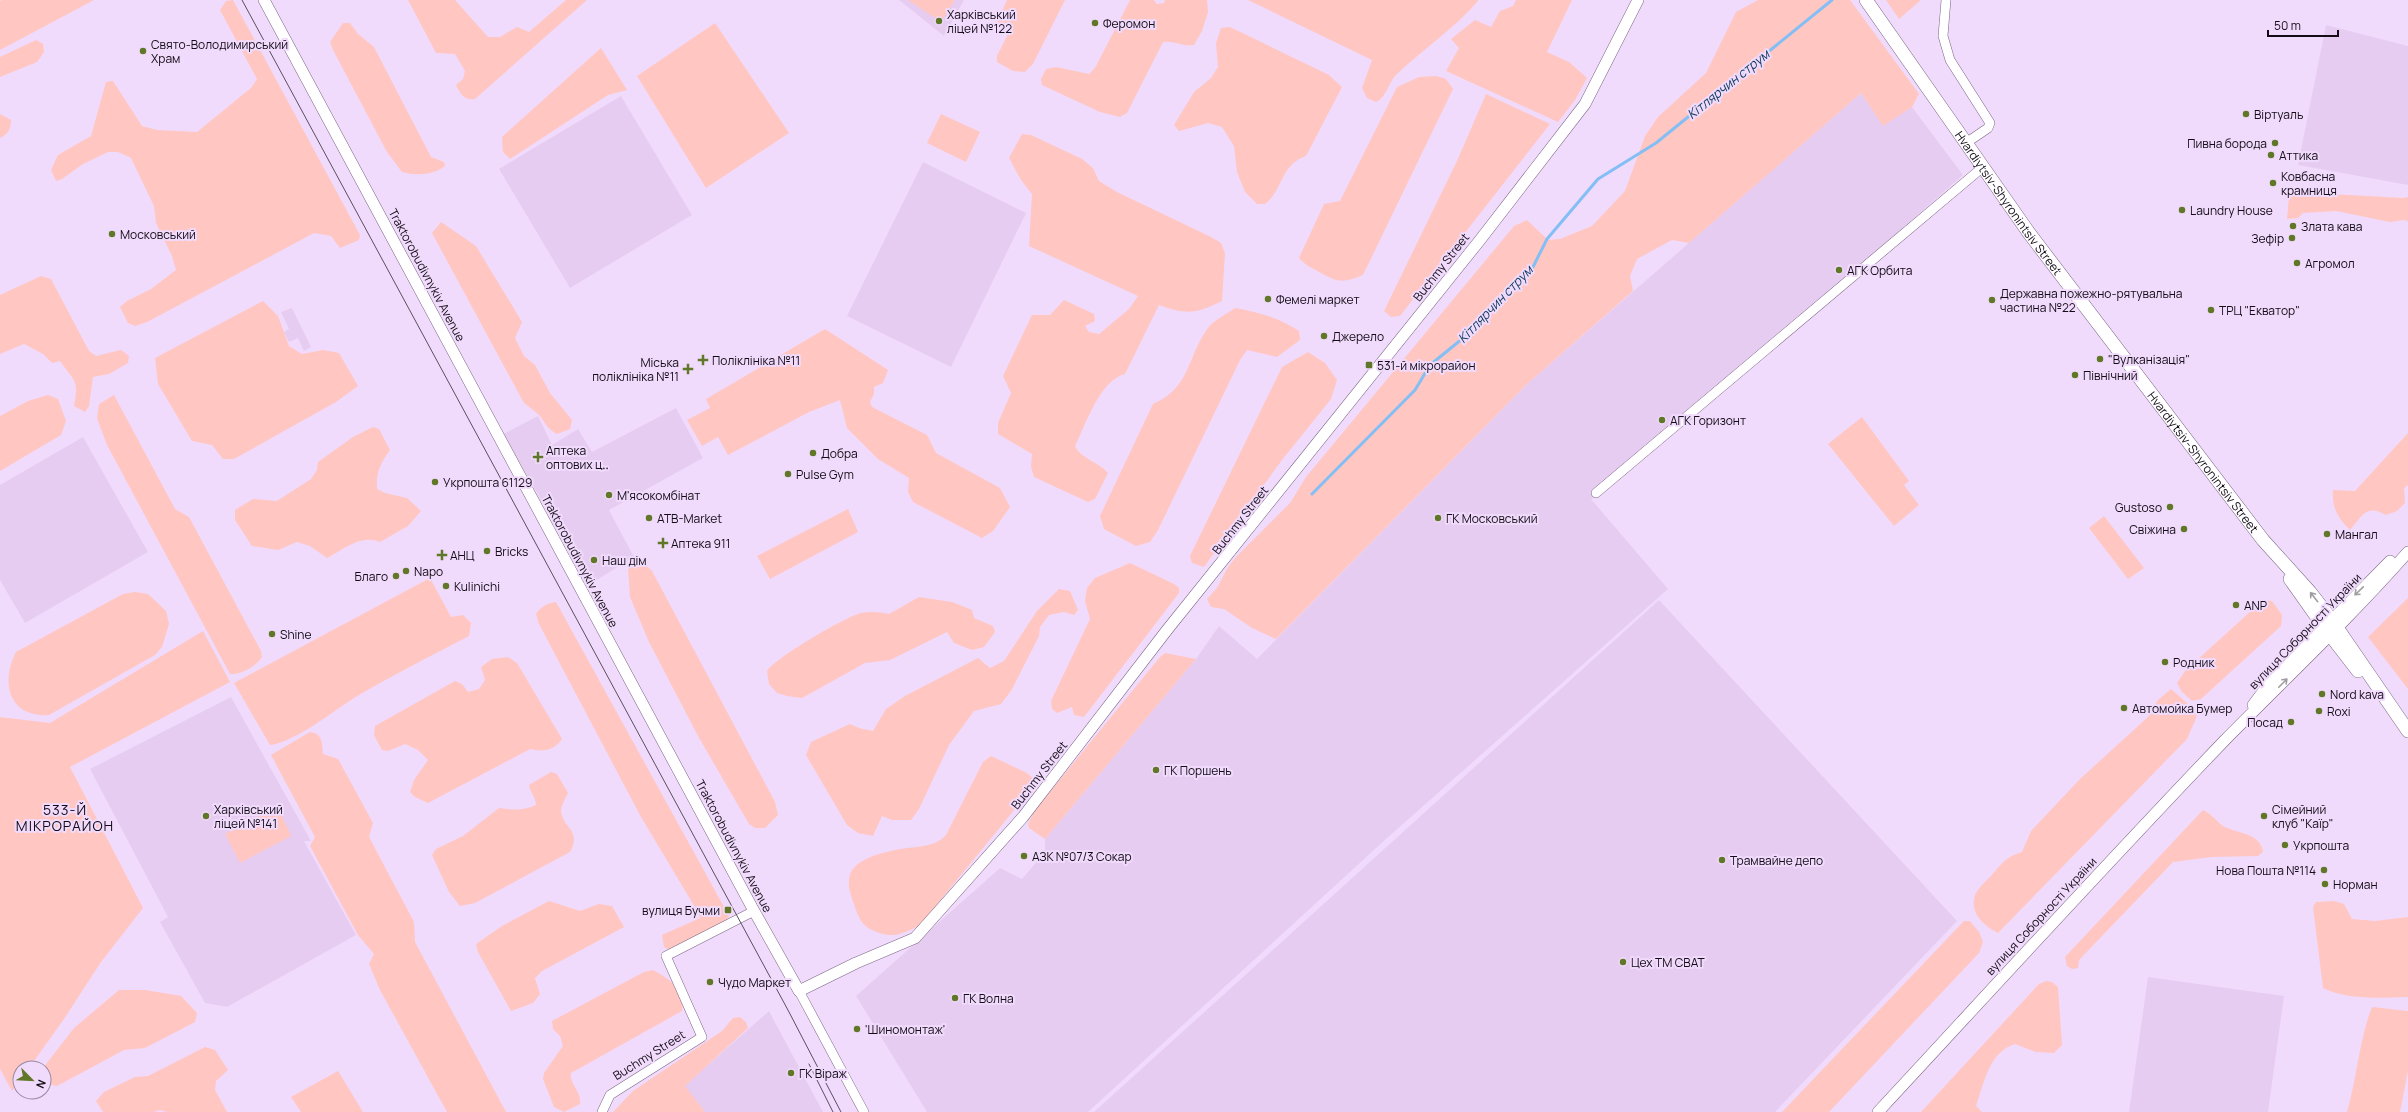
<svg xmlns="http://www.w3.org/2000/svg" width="2408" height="1112" font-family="Manrope,sans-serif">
	<rect width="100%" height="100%" fill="#f1dbfc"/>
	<path fill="#e7ccf2" d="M899 0H964L944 36Z
		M2326 25 2408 46V185L2298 165Z
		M1861 93 1883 125 1912 107 1963 175 1747 365 1591 499 1668 589 1386 839 1088 1112H927L856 996 1000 868 1022 879 1045 852V839L1196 659 1219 626 1257 659 1526 385Z
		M621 96 692 215 570 288 499 169Z
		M923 162 1026 213 951 367 847 316Z
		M292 308 311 347 304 351 298 338 289 342 284 332 289 329 281 312Z
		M676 408 703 458 609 510 634 557 590 584 503 434 538 416 552 445 578 429 592 452Z
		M83 437 148 552 25 623 0 580V485Z
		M1659 600 1957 921 1775 1112H1094Z
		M231 697 311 841H304L356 935 227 1007 205 1003 160 922 168 917 90 769Z
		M2148 977 2284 996 2268 1112H2129Z
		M769 1011 823 1112H705L684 1086Z"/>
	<path fill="#ffc6c2" d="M2 0H94L0 50V1Z
		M233 0 360 235 359 240 340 248 331 236 314 233 147 322 135 326 128 323 120 307 127 301 151 289 176 270 172 256 156 223 154 206 131 158 118 152H108L83 164 62 179 56 181 51 170 58 155 91 136 106 82 113 81 142 126 157 130 197 132 251 88 257 79 220 10 226 1Z
		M408 0H455L488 37H500L517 27 529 32 566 0H587L475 99C465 101 460 94 456 85L463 79 465 71 455 54 436 53Z
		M908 0H955L941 22Z
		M1007 0H1065L1033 64 1025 72 1013 71 997 62V56L1007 36 996 24Z
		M1130 0H1154L1157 4 1164 3 1165 0H1207L1208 12 1202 31 1194 45C1183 47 1174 40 1163 42L1127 113 1120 117 1100 112 1042 85 1041 79 1046 69 1056 67 1089 74 1095 68Z
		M1248 0H1478V1C1454 29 1423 49 1396 75 1388 83 1387 97 1376 102L1367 98 1362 88 1372 60Z
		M1516 0H1572L1547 52 1569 62 1587 78 1575 100 1558 122 1446 71 1459 48 1451 39 1475 20 1491 27 1500 11 1513 6Z
		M1758 0H1850L1919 94 1912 107 1883 126 1861 93 1689 243 1672 240 1637 259 1630 276 1633 291 1526 385 1276 639 1252 628 1224 609 1211 607 1207 599 1217 588 1228 567 1236 557 1290 503 1306 477 1514 226 1527 220 1548 240 1560 239 1592 226 1625 191 1645 136 1658 117 1706 73 1736 12Z
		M1886 0H1921L1899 19Z
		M343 23H350L358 34 374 47 431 157 444 162 445 166C433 175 417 176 402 172L387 152 333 50 330 42Z
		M715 23 789 133 706 188 637 76Z
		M1230 27 1329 75 1342 87 1306 156C1280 165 1284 189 1265 204H1257L1245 192 1237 172 1234 146 1222 127 1208 123 1179 131 1174 125 1194 92 1211 78 1218 67 1216 43 1221 28Z
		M36 40 43 44 44 52 37 62 0 77V57Z
		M601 48 627 90 608 95 510 159 503 152 502 137Z
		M1436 76 1446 79 1453 89 1363 275C1343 283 1338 283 1319 272 1312 268 1305 265 1299 258L1324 204 1340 201 1397 87 1419 77Z
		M1486 94 1550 124 1400 316 1391 317 1384 311 1457 161Z
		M0 114 11 120C11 129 8 134 0 138Z
		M941 114 980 132 966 162 927 143Z
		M1022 134 1031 135 1082 159 1093 168 1099 181 1117 192 1211 237 1221 243 1225 253 1222 301C1196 314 1186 315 1159 305L1125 374C1100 380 1086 424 1075 446 1081 459 1099 462 1108 473L1095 499 1088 502 1034 477 1031 467 1032 454 998 434V423L1011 393 1003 376 1032 315H1050L1064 300 1094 314 1095 321 1085 326 1089 332 1099 334 1129 309 1138 296 1029 246 1032 194 1021 180 1009 158Z
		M2294 192 2403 198 2408 197V221L2403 220 2390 222 2336 211 2303 213 2298 218 2287 219 2289 197Z
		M441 222 476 246 522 322 515 338 524 356 535 365 550 393 572 420 570 429 557 434C547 429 546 423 539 415 535 411 529 407 524 403L432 233Z
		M41 276 51 279 89 351 96 356 121 350 129 356 128 363 109 374 93 377 89 406 85 412 74 406C79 380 75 382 60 361L52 363 43 354 24 344 0 354V295Z
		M263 301 278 316 289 346 302 354 323 350 339 353 358 386 336 402 234 459H223L212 445 192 441 158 384 155 358Z
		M1235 308C1258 312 1280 318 1299 331L1300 340 1277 357 1247 350 1240 360 1158 530 1150 542 1136 546 1104 529 1100 516 1153 404C1191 388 1187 356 1208 328 1214 320 1227 314 1235 308Z
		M825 329 888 370 883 383 874 387V394L870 402 872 407 927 435 936 453 1000 488 1010 507 993 531 982 538 913 502 908 492 909 478 878 459 847 428 840 400 809 412 728 455 718 437 702 446 687 420 710 408 706 399Z
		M1308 352 1325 363 1337 380 1331 399 1282 460 1204 567 1192 563 1190 556 1282 367Z
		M48 395 58 399 66 421 61 435 0 471V416L28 401Z
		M114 395 175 509 189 517 261 651 262 657C255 667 242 674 230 674L107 445 97 418 99 404Z
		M1862 417 1909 481 1904 485 1919 505 1894 526 1828 444Z
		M373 427 379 429 390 450C380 464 376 472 377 489L385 493 407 498 421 511 408 526 380 542C361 534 344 549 327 558L310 546 297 542 278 550 252 546 235 520V510L253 499 277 501 311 479 317 470 318 462 353 437Z
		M2408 433V485L2404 488 2405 503 2397 511 2386 515C2366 504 2363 515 2350 530 2337 517 2332 508 2333 490L2355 491Z
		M848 509 858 532 770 579 757 556Z
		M2104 516 2144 568 2128 579 2089 528Z
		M637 560H641L652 571 775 802 778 815 765 828H755L749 824 698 736 649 642 630 597 628 567Z
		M1130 563 1174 584 1179 588V593L1084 717 1074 715 1072 707 1057 713 1052 709 1051 701 1090 619 1085 601 1087 588 1095 578Z
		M430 578 451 617 463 615 471 623 469 636C431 656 391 676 354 698 332 712 295 742 270 745L234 683Z
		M1059 589 1070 591 1078 610 1074 615 1064 612 1049 615 1040 627 1039 636 1011 691 1001 704 974 711 949 745 919 809 911 820H892L882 816 873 836 858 833 847 825 806 755 811 742 850 724 859 728 873 731 886 709 905 696 978 658 990 668 1004 661 1037 611Z
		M135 592 148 594 166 611 169 624 162 647 155 655 49 715C9 718 0 683 16 652L123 594Z
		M919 597 952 602 972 610 974 618 993 626 995 632 984 647 972 650 954 643 947 632 890 660 865 663 802 698 787 696 777 693 769 684 767 671C775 658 845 617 861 613 871 611 880 612 889 614Z
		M2408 598V689L2368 637Z
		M2263 600 2272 601 2282 615 2281 626 2201 699 2192 701 2182 692 2177 683 2185 671Z
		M556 602 729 916 726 921 671 951 664 947 662 935 700 918 699 914 641 817 539 624 536 614C541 606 548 603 556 602Z
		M203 631 230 682 70 767 143 908 101 962 64 1019 29 1068H20V1080L12 1091 0 1069V717L50 723Z
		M1165 653 1196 659 1045 839 1029 828 1028 824 1035 810 1160 657Z
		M508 657 517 663 562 739C554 751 543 752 530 749L428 803 415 797 410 792 414 780 428 760 418 750 405 744 388 751 382 750 374 735 375 726 455 681 462 684 468 692 479 689 485 680 481 667 492 659Z
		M2171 689 2186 702 2197 716 2187 739 1998 933C1984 926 1969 913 1975 895 1978 888 1986 881 1991 876 2001 864 2007 856 2022 852L2031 831 2080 779 2148 717 2158 700Z
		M310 732C323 734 322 743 323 754L338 759 373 823 369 837 414 922 415 942 506 1112H447L380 990 369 964 374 954 358 935 310 846 315 837 271 755Z
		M991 756 1027 773 1037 782 920 925C905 933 894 939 877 932 863 927 860 921 855 907 852 898 848 889 849 880 850 859 884 852 901 849 917 846 934 848 946 835L983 762Z
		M551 772 557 774 568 793C566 798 561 805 561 811 563 829 582 830 570 852L475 903 460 906 449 892 432 855 436 849 463 836 499 808C512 810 523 811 536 805 535 796 530 792 529 785Z
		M278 807 291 836 240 863 225 834Z
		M2203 810C2212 814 2216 821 2223 826 2237 834 2260 832 2263 852L2258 856 2211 857 2173 862 2079 960 2078 968 2072 969 2067 966 2065 957Z
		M549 901 580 911 599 904 612 906 624 927 542 971 535 978 540 994 533 1003 511 1011 478 952 476 944 502 926Z
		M2334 901 2344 904 2352 919 2375 921 2408 917V997C2381 998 2347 1000 2323 988L2313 907 2316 902Z
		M1964 921H1970L1979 932 1983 942 1979 953 1829 1112H1782Z
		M653 970C670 979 686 990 682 1011L571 1073C569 1084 582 1092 580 1104L564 1112 554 1107 543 1079 544 1073 563 1046 560 1036 553 1029 552 1021 644 972Z
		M2046 981 2052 982 2058 987 2062 1045 2054 1053 2036 1052 2015 1044C1989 1052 1984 1083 1976 1106L1982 1112H1921L2039 984Z
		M119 990H145L181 996 197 1013 195 1022 145 1048 124 1050 57 1086 47 1084 43 1068 74 1028Z
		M2372 1007 2408 1011V1071L2400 1112H2347C2357 1078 2359 1040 2372 1007Z
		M740 1017 746 1022 748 1028 685 1086 705 1112H613L633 1091 722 1031 733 1018Z
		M205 1047 215 1050 228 1070 216 1081 215 1090 227 1112H167L160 1110 154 1112H103L96 1101 104 1092 135 1077 148 1076Z
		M338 1071 363 1112H301L291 1097Z"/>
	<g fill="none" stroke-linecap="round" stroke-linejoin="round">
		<path stroke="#83bef5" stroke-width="3" d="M1312 494 1415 390 1430 365 1462 339 1533 267 1547 239 1598 179 1656 143 1832 0"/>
		<g stroke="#7b6784" stroke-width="10">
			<path id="minor" d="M1946 0 1943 36 1950 60 1990 123 1988 128 1966 143
				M1596 493 1983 167
				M799 991 864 1112
				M602 1112 610 1095 702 1037 666 956 754 911"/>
		</g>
		<g stroke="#7b6784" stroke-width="12">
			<path id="tertiary" d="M264 0 754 911 799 991 856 963 915 938 1023 817 1167 630 1480 240 1585 104 1638 0
				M2253 705 2268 685 2390 561
				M1878 1112C1993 988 2107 863 2224 741 2286 678 2350 618 2408 552"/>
		</g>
		<g stroke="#7b6784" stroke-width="14">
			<g id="secondary">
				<path id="s1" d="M1866 0 2029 233 2263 540 2310 592 2331 619 2408 731"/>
				<path d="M2290 579 2324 627 2358 671"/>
			</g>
		</g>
		<use href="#minor" stroke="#fff" stroke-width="9"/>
		<use href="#tertiary" stroke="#fff" stroke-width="11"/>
		<use href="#secondary" stroke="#fff" stroke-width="13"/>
		<path stroke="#5a4e60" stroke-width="1" d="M242 0 789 1012 841 1112
			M809 1064 833 1112"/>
	</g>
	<defs><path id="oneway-shaft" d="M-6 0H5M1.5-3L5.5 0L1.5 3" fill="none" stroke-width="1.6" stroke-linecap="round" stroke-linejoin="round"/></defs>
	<g stroke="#a19da2">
		<use href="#oneway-shaft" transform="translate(2359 591) rotate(136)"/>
		<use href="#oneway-shaft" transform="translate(2314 597) rotate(-128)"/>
		<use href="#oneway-shaft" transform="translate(2283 683) rotate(-45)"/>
	</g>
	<g fill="#617728" stroke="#f1dbfc" stroke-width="1.5">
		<circle cx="939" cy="21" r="4"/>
		<circle cx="1095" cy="23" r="4"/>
		<circle cx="143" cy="51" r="4"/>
		<circle cx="2246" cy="114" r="4"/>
		<circle cx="2275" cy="143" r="4"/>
		<circle cx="2271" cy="155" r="4"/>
		<circle cx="2273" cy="183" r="4"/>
		<circle cx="2182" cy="210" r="4"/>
		<circle cx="2293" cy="226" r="4"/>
		<circle cx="112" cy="234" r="4"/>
		<circle cx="2292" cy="238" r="4"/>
		<circle cx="2297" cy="263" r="4"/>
		<circle cx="1839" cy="270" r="4"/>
		<circle cx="1268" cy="299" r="4"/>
		<circle cx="1992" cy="300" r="4"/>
		<circle cx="2211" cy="310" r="4"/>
		<circle cx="1324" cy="336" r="4"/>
		<circle cx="2100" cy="359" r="4"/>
		<path d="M701 354h4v4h4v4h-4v4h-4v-4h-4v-4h4z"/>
		<rect x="1365" y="361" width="8" height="8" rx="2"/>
		<path d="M686 363h4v4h4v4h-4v4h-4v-4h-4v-4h4z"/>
		<circle cx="2075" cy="375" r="4"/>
		<circle cx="1662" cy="420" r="4"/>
		<circle cx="813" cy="453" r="4"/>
		<path d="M536 451h4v4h4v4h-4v4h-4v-4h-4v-4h4z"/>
		<circle cx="788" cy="474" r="4"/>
		<circle cx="435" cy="482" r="4"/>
		<circle cx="609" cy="495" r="4"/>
		<circle cx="2170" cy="507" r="4"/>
		<circle cx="649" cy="518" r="4"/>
		<circle cx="1438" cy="518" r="4"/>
		<circle cx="2184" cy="529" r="4"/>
		<circle cx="2327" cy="534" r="4"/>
		<path d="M661 537h4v4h4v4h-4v4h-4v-4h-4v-4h4z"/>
		<circle cx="487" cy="551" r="4"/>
		<path d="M440 549h4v4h4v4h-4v4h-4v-4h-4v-4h4z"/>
		<circle cx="594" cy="560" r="4"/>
		<circle cx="406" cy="571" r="4"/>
		<circle cx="396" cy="576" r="4"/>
		<circle cx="446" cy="586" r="4"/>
		<circle cx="2236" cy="605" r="4"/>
		<circle cx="272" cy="634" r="4"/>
		<circle cx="2165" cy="662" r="4"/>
		<circle cx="2322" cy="694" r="4"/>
		<circle cx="2124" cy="708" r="4"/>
		<circle cx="2319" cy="711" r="4"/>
		<circle cx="2291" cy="722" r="4"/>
		<circle cx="1156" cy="770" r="4"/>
		<circle cx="206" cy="816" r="4"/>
		<circle cx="2264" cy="816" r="4"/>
		<circle cx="2285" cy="845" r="4"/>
		<circle cx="1024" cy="856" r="4"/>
		<circle cx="1722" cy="860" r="4"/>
		<circle cx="2324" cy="870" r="4"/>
		<circle cx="2325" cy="884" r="4"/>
		<rect x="724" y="906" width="8" height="8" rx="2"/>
		<circle cx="1623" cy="962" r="4"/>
		<circle cx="710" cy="982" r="4"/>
		<circle cx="955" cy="998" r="4"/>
		<circle cx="857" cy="1029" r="4"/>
		<circle cx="791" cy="1073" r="4"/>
	</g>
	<g text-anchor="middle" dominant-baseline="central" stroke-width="4" stroke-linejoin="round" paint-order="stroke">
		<g font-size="12" fill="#130b16" stroke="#f1dbfc" text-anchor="start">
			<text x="947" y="14">Харківський<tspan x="947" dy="14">ліцей №122</tspan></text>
			<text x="1103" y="23">Феромон</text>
			<text x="151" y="44">Свято-Володимирський<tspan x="151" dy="14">Храм</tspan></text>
			<text x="2254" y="114">Віртуаль</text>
			<text x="2267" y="143" text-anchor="end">Пивна борода</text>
			<text x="2279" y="155">Аттика</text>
			<text x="2281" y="176">Ковбасна<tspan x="2281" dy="14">крамниця</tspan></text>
			<text x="2190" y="210">Laundry House</text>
			<text x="2301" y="226">Злата кава</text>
			<text x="120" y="234">Московський</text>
			<text x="2284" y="238" text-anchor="end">Зефір</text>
			<text x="2305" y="263">Агромол</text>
			<text x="1847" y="270">АГК Орбита</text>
			<text x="2000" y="293">Державна пожежно-рятувальна<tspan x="2000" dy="14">частина №22</tspan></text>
			<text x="1276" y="299">Фемелі маркет</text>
			<text x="2219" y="310">ТРЦ "Екватор"</text>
			<text x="1332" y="336">Джерело</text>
			<text x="2108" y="359">"Вулканізація"</text>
			<text x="712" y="360">Поліклініка №11</text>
			<text x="679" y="362" text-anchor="end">Міська<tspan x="679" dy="14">поліклініка №11</tspan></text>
			<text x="1377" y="365">531-й мікрорайон</text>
			<text x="2083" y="375">Північний</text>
			<text x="1670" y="420">АГК Горизонт</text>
			<text x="546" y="450">Аптека<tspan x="546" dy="14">оптових ц‥</tspan></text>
			<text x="821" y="453">Добра</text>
			<text x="796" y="474">Pulse Gym</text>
			<text x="443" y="482">Укрпошта 61129</text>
			<text x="617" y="495">М'ясокомбінат</text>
			<text x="2162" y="507" text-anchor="end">Gustoso</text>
			<text x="657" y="518">ATB-Market</text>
			<text x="1446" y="518">ГК Московський</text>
			<text x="2176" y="529" text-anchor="end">Свіжина</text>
			<text x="2335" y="534">Мангал</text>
			<text x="671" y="543">Аптека 911</text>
			<text x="495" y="551">Bricks</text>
			<text x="450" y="555">АНЦ</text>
			<text x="602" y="560">Наш дім</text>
			<text x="414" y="571">Napo</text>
			<text x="388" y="576" text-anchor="end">Благо</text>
			<text x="454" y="586">Kulinichi</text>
			<text x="2244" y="605">ANP</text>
			<text x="280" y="634">Shine</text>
			<text x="2173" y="662">Родник</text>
			<text x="2330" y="694">Nord kava</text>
			<text x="2132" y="708">Автомойка Бумер</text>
			<text x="2327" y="711">Roxi</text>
			<text x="2283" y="722" text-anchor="end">Посад</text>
			<text x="1164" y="770">ГК Поршень</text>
			<text x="214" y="809">Харківський<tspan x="214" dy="14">ліцей №141</tspan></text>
			<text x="2272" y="809">Сімейний<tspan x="2272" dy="14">клуб "Каїр"</tspan></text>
			<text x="2293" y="845">Укрпошта</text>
			<text x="1032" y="856">АЗК №07/3 Сокар</text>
			<text x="1730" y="860">Трамвайне депо</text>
			<text x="2316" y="870" text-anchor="end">Нова Пошта №114</text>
			<text x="2333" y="884">Норман</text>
			<text x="720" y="910" text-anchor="end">вулиця Бучми</text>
			<text x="1631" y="962">Цех ТМ СВАТ</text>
			<text x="718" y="982">Чудо Маркет</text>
			<text x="963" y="998">ГК Волна</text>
			<text x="865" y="1029">'Шиномонтаж'</text>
			<text x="799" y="1073">ГК Віраж</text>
		</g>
		<g font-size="12" fill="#130b16" stroke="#f1dbfc">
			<text stroke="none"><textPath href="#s1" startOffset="248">Hvardiytsiv-Shyronintsiv Street</textPath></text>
			<text transform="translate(1441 267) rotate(-52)">Buchmy Street</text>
			<text transform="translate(427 275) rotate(62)">Traktorobudivnykiv Avenue</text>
			<text stroke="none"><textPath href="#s1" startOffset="572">Hvardiytsiv-Shyronintsiv Street</textPath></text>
			<text transform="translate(1240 520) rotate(-52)">Buchmy Street</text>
			<text transform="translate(580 561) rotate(62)">Traktorobudivnykiv Avenue</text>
			<text transform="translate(2305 631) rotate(-46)">вулиця Соборності України</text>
			<text transform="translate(1039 775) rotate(-52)">Buchmy Street</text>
			<text transform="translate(734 846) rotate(62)">Traktorobudivnykiv Avenue</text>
			<text transform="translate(2041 916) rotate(-47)">вулиця Соборності України</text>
			<text transform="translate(649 1055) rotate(-32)">Buchmy Street</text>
		</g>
		<g font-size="13" font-style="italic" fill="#0a365a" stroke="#f1dbfc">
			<text transform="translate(1728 84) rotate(-39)">Кітлярчин струм</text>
			<text transform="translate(1495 304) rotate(-46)">Кітлярчин струм</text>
		</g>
		<g font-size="14" letter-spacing="1" fill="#130b16" stroke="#f1dbfc">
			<text x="65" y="809">533-Й<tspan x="65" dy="16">МІКРОРАЙОН</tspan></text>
		</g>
	</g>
	<g transform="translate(32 1080) rotate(114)"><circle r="19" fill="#f1dbfc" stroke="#9888a0"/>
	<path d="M0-3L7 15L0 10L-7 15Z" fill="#617728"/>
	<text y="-6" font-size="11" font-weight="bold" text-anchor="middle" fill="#130b16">N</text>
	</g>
	<path d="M2268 30v6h70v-6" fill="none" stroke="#130b16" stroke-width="2"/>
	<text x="2274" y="30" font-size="12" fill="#130b16" stroke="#f1dbfc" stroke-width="3" paint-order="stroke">50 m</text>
</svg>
